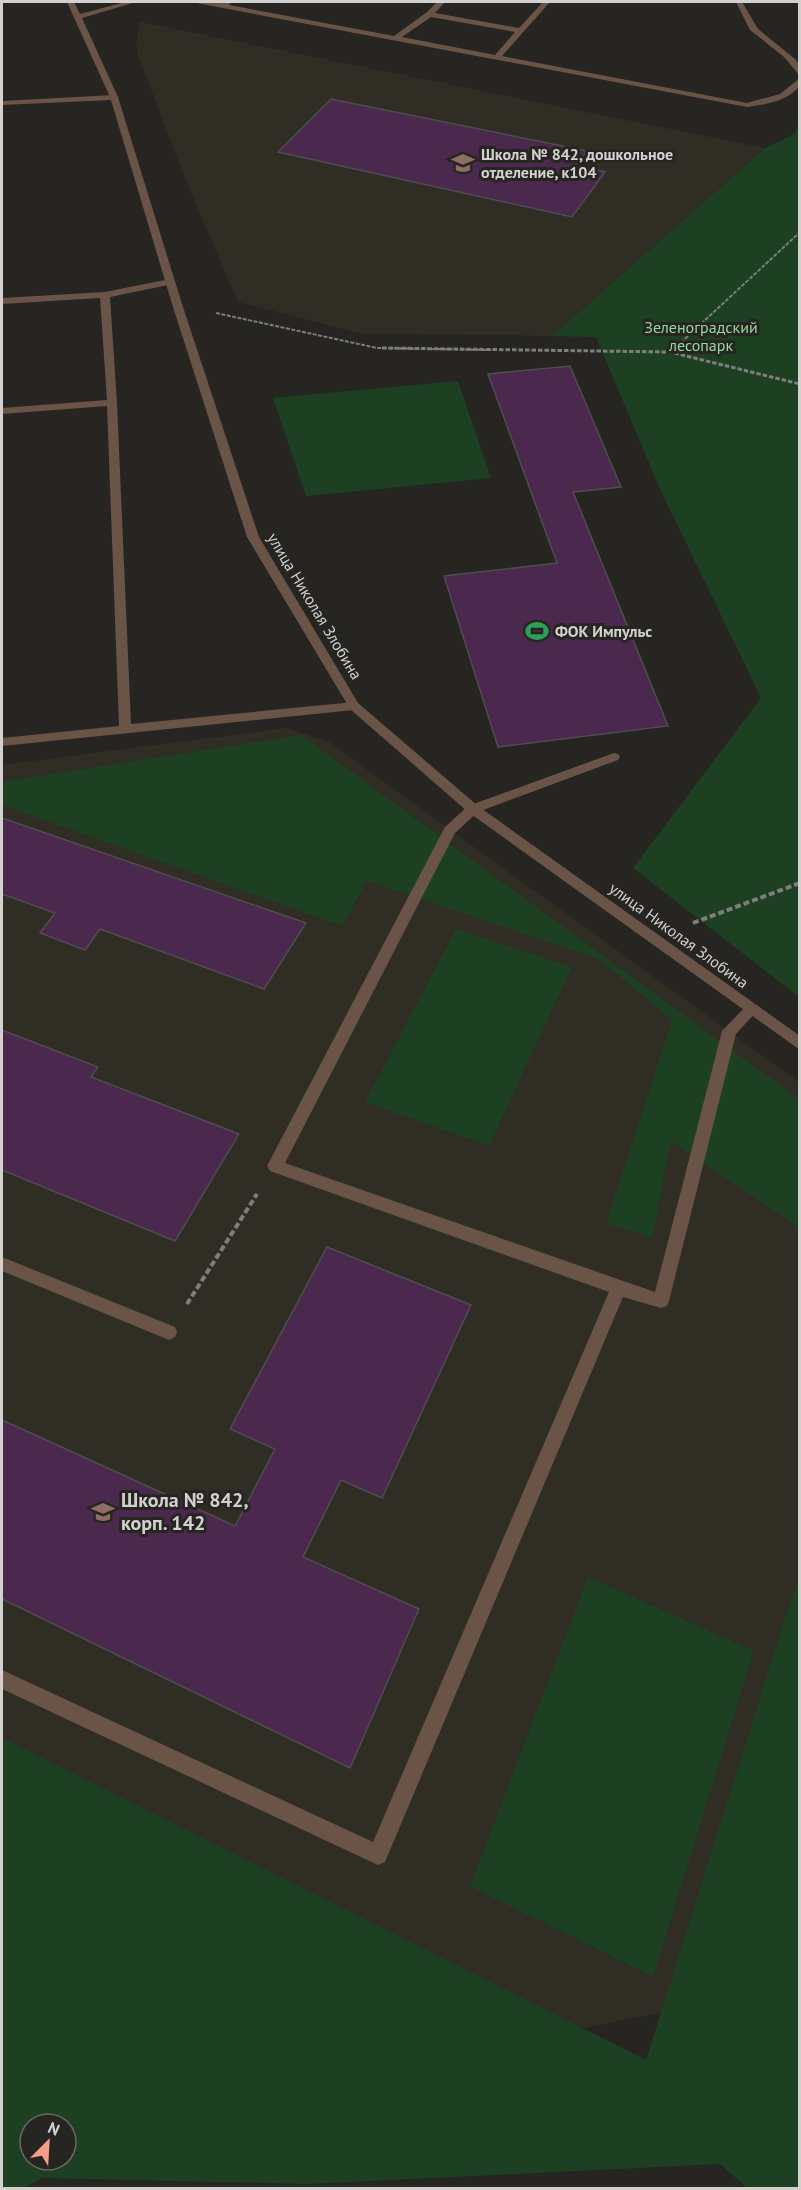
<svg xmlns="http://www.w3.org/2000/svg" width="801" height="2190" font-family="'PT Sans',sans-serif">
	<rect width="100%" height="100%" fill="#262522"/>
	<path fill="#2f2d24" d="M140 22 765 148 552 336 360 333 238 302 185 179 138 55 136 44Z
		M286 728 329 742 799 1082V1985L66 2131V2124H30L2 2144V765Z"/>
	<path fill="#1d4023" fill-rule="evenodd" d="M799 122V997L633 868 761 698 660 489 596 337 552 336 765 148 794 134Z
		M458 381 491 478 306 496 273 398Z
		M301 735 799 1099V1227L671 1141 652 1238 606 1223 672 1020 599 959 367 881 342 926 2 805V782Z
		M456 929 572 967 489 1146 365 1102Z
		M588 1577 754 1651 653 1977 470 1886Z
		M799 1579V2188H747L720 2164 308 2184 41 2178 24 2188H2V1738L646 2060 785 1618ZM30 2124H66V2160H30Z"/>
	<path fill="#4b284d" stroke="#504d50" stroke-width="1.5" d="M331 99 587 151 575 166 605 172 572 217 278 152Z
		M570 366 621 487 573 492 668 726 498 747 444 576 557 563 488 374Z
		M2 818 306 923 264 989 100 929 85 950 40 933 55 913 2 894Z
		M2 1030 98 1067 91 1077 239 1134 175 1241 2 1170Z
		M327 1247 471 1305 382 1498 341 1480 303 1557 419 1609 350 1768 2 1599V1420L235 1526 275 1449 230 1429Z"/>
	<g fill="none" stroke-linecap="round" stroke-linejoin="round">
		<path stroke="#7f7e7c" stroke-width="2" stroke-dasharray="4 1.5" stroke-linecap="butt" d="M216 313 377 348 492 350
			M673 350 800 232"/>
		<path stroke="#7f7e7c" stroke-width="3" stroke-dasharray="4.5 2" stroke-linecap="butt" d="M382 348 670 352 800 384
			M670 352 674 348"/>
		<path stroke="#7f7e7c" stroke-width="4" stroke-dasharray="6 3" stroke-linecap="butt" d="M693 923 800 883
			M187 1304 257 1194"/>
		<path fill="#695447" fill-rule="evenodd" d="M67 2H74L80 14 125 2H136L82 18 118 97 117 99 110 97Z
			M191 2 221 3 231 2 229 5 394 36 427 12 437 2H445L435 13 519 28 543 2H550L502 56 747 103 780 94 800 78V86C786 102 767 104 747 107ZM431 17 515 32 495 55 402 37Z
			M736 2H742L758 29 795 59 800 65V76L784 57 750 30Z
			M170 279 175 282 173 284 110 297 117 403 131 724 354 702 360 706 354 710 2 746V738L119 726 107 406 2 414V408L107 400 100 298 2 304V298L105 292Z
			M614 753 618 754 620 757 618 760 478 812 455 833 285 1163 655 1292 722 1031 747 1005H757L759 1009 736 1034 669 1301 667 1306 661 1308 623 1297 385 1862 378 1865 2 1689V1670L373 1842 609 1292 270 1171 267 1166 445 827 468 806Z
			M2 1257 175 1327 177 1332 175 1337 169 1340 2 1271Z"/>
		<path fill="#695447" fill-rule="evenodd" d="M114 95 118 97 182 304 259 537 358 703 478 806 800 1036V1050L468 812 350 709 247 537 172 304 111 100 2 105V101Z"/>
	</g>
	<defs>
		<g id="school-bare" transform="scale(1.8)"><path d="M0-5L7-2L0 1L-7-2ZM-4 1L0 2.5L4 1V4Q0 6-4 4Z" fill="#8d6e63" stroke="#262522" stroke-width="2.5" paint-order="stroke"/></g>
		<g id="stadium-bare" transform="scale(1.8)"><path d="M0-5a6.5 5 0 1 0 0 10a6.5 5 0 1 0 0-10ZM-3.5-1.8h7v3.6h-7Z" fill="#2e9e5b" stroke="#262522" stroke-width="2.5" paint-order="stroke"/></g>
	</defs>
	<g fill-rule="evenodd">
		<use href="#school-bare" x="463" y="163"/>
		<use href="#stadium-bare" x="537" y="631"/>
		<use href="#school-bare" x="103" y="1512"/>
	</g>
	<g text-anchor="middle" dominant-baseline="central" stroke-width="6" stroke-linejoin="round" paint-order="stroke">
		<g font-size="16" font-weight="bold" fill="#d2d1cf" stroke="#262522" text-anchor="start">
			<text x="481" y="154">Школа № 842, дошкольное<tspan x="481" dy="18">отделение, к104</tspan></text>
			<text x="555" y="631">ФОК Импульс</text>
		</g>
		<g font-size="16" fill="#94d89d" stroke="#262522">
			<text x="701" y="327">Зеленоградский<tspan x="701" dy="18">лесопарк</tspan></text>
		</g>
		<g font-size="16" fill="#d2d1cf" stroke="#262522">
			<text transform="translate(315 606) rotate(59)">улица Николая Злобина</text>
			<text transform="translate(679 935) rotate(36)">улица Николая Злобина</text>
		</g>
		<g font-size="20" font-weight="bold" fill="#d2d1cf" stroke="#262522" text-anchor="start">
			<text x="121" y="1500">Школа № 842,<tspan x="121" dy="23">корп. 142</tspan></text>
		</g>
	</g>
	<rect width="801" height="2190" fill="none" stroke="#d2d1cf" stroke-width="6"/>
	<g transform="translate(48 2142) rotate(24)"><circle r="28" fill="#262522" stroke="#6b6a67" stroke-width="1.5"/>
	<path d="M0-4.5L10 22L0 15L-10 22Z" fill="#f49e8a"/>
	<text y="-9" font-size="16" font-weight="bold" text-anchor="middle" fill="#d2d1cf">N</text>
	</g>
</svg>
